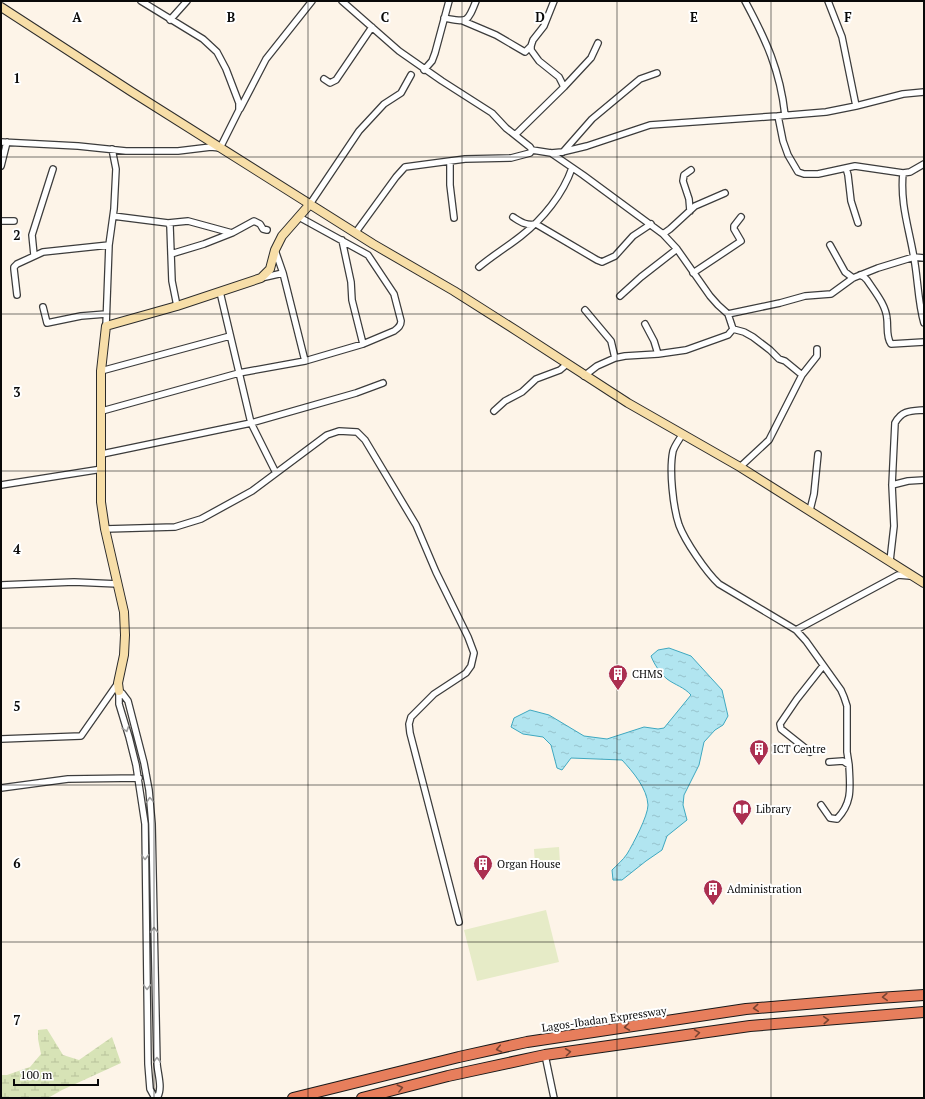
<svg xmlns="http://www.w3.org/2000/svg" width="925" height="1099" font-family="'PT Serif',serif">
	<defs>
		<pattern id="wetland-marsh" width="20" height="14" patternUnits="userSpaceOnUse"><rect width="20" height="14" fill="#d7e3b6"/><path d="M1 5h8M5 5V1M11 12h8M15 12V8" fill="none" stroke="#b7c19b"/></pattern>
		<pattern id="water-ripples" width="26" height="14" patternUnits="userSpaceOnUse"><rect width="26" height="14" fill="#b1e5f0"/><path d="M2 4q2-2 4 0t4 0M15 11q2-2 4 0t4 0" fill="none" stroke="#97c3cc"/></pattern>
	</defs>
	<rect width="100%" height="100%" fill="#fdf4e8"/>
	<path fill="url(#wetland-marsh)" d="M47 1029 63 1055 79 1060 112 1037 121 1063 62 1090 48 1098H1V1075H7L30 1067 41 1054 38 1039V1030Z"/>
	<path fill="#e6ebc7" d="M559 847 560 863 535 865 534 849Z
		M546 910 559 962 477 981 464 930Z"/>
	<path fill="url(#water-ripples)" stroke="#3fa8c0" d="M669 648 691 656 722 690 728 716 723 725 715 730 704 742 699 765 684 795 683 805 687 820 667 836 662 850 646 861 622 880H613L612 870C617 865 623 860 627 854 633 844 648 816 648 805 647 788 633 772 622 760L571 758 562 770 557 768 551 745 543 737 523 734 511 727 514 718 530 710 549 715 584 736 607 739 644 727 658 729 664 728 691 695C684 687 675 685 667 679 660 673 654 664 651 656L658 650Z"/>
	<g fill="none" stroke-linecap="round" stroke-linejoin="round">
		<g stroke="#3c3c3c" stroke-width="8">
			<path id="street" d="M342 1 399 51 442 81 492 113 506 128 530 147 532 150 551 153 562 152 587 146 650 125 778 116 826 112 856 106 903 94 924 92
				M554 1 544 26 533 40 531 46V50L539 61 559 77 564 87
				M745 1C766 40 780 70 785 115
				M828 1 842 37 856 106
				M444 18C467 22 467 24 476 1
				M170 20 187 1
				M463 21 496 35 525 52 531 46
				M424 70 432 61 435 53 449 1
				M324 79 330 83 336 80 372 27
				M240 109 266 59 312 1
				M778 116 783 141 788 155 798 172 804 174H818L855 166 903 173 910 172 924 164
				M515 135 564 87 591 58 598 43
				M1 142 78 146 126 151H178L211 147 220 148 239 110V103L226 69 217 52 203 39 141 1
				M563 152 592 119 640 79 657 73
				M551 153 583 175 663 234 677 249 710 296 718 305 728 314 733 329
				M450 161V185L454 218
				M1 166 7 142
				M846 168 848 175 851 201 858 223
				M903 173C900 204 909 228 914 258 918 279 918 303 924 323
				M310 204 359 131 384 104 401 93 411 75
				M690 211 689 199 683 181 684 175 691 170
				M113 216 168 223 170 226 172 281 177 306
				M513 217C521 222 526 226 536 224L597 260 602 262 615 256 633 236 651 224
				M1 221H14
				M168 223 188 221 232 233
				M356 232 396 177 405 167 465 159 511 158 530 153 532 150
				M663 234 670 229 695 206 725 193
				M342 240 351 282 352 300 363 344
				M830 245 845 272 853 278
				M275 250 283 273 305 361
				M171 254 204 244 232 233 254 221 260 224 263 229 267 230
				M34 255 32 235 53 169
				M479 267C492 256 507 247 521 236 543 219 563 194 572 168
				M693 273 741 241 734 229V226L741 217
				M860 275 864 277 867 280C875 292 886 305 887 319 888 327 886 337 891 344L924 342
				M261 278 283 273
				M220 292 251 423 276 473
				M17 295 14 269V267L17 264 43 252 109 245
				M620 296 641 277 677 249
				M43 307 47 323 81 316 106 314
				M585 310 611 341 615 358
				M728 314 780 303 805 296 831 294 853 278 878 268 914 257 924 258
				M645 324 654 341 658 354
				M106 326 109 245 114 209 116 169 112 149
				M733 329 744 332 753 337 770 350 779 359 785 361 802 375
				M101 371 230 336
				M584 376 597 366 615 358 625 356 658 354 686 350 728 335 733 329
				M102 411 239 373 305 361 363 344 394 331C398 328 401 326 401 321L394 294 368 255 299 217
				M494 411 505 401 522 392 536 379 560 370 567 364
				M682 435C679 440 675 445 673 451 669 470 673 507 679 525 685 541 706 572 719 584L796 630 806 641 841 690 844 697 847 706V752L849 765 843 761 829 762
				M102 454 251 423 356 393 383 383
				M740 467 769 440 802 375 817 356V349
				M1 485 102 469
				M892 485 908 481 924 480
				M810 510 814 494 818 454
				M105 529 175 527 201 519 252 491 327 435 339 431 357 432 365 440 416 525 436 572 468 637 474 653 471 666 466 673 434 694 411 717 409 724 410 733 459 922
				M890 561 894 526 892 485 895 423C902 410 911 411 924 410
				M1 585 74 582 118 584
				M796 630 898 575 910 576
				M119 691 122 693 128 701 144 763 149 790 152 824 157 1064C158 1075 163 1089 157 1098
				M119 691V704L129 737 136 765 145 824 148 1064 150 1089 155 1098
				M1 739 81 736 118 683
				M810 752 781 729 780 724 797 699 823 666
				M1 788 68 779 139 778
				M821 805 830 818 837 819C853 802 850 787 849 765
				M545 1055 554 1098"/>
		</g>
		<g stroke="#2b2b2b" stroke-width="10">
			<path id="secondary" d="M1 7 132 92 373 244 454 291 517 331 628 403 740 467 924 583
				M119 691 118 683 124 655 125 635 124 612 105 529 101 502V371L106 326 177 306 261 278 270 269 275 250 282 236 310 204"/>
		</g>
		<g stroke="#1a1a1a" stroke-width="12">
			<path id="highway" d="M293 1098 459 1057 527 1042 746 1009 878 998 924 995
				M362 1098 448 1076 545 1055 750 1026 924 1012"/>
		</g>
		<use href="#street" stroke="#fff" stroke-width="5.5"/>
		<use href="#secondary" stroke="#f7dea8" stroke-width="8"/>
		<use href="#highway" stroke="#e77e5c" stroke-width="10"/>
	</g>
	<defs><path id="oneway-chevron" d="M-2-3.5L2.5 0L-2 3.5" fill="none" stroke-width="1.6" stroke-linecap="round" stroke-linejoin="round"/></defs>
	<g stroke="#9d9d9d">
		<use href="#oneway-chevron" transform="translate(126 729) rotate(72)"/>
		<use href="#oneway-chevron" transform="translate(150 800) rotate(-95)"/>
		<use href="#oneway-chevron" transform="translate(145 857) rotate(89)"/>
		<use href="#oneway-chevron" transform="translate(154 930) rotate(-91)"/>
		<use href="#oneway-chevron" transform="translate(147 987) rotate(89)"/>
		<use href="#oneway-chevron" transform="translate(157 1060) rotate(-92)"/>
	</g>
	<g stroke="#784432">
		<use href="#oneway-chevron" transform="translate(885 997) rotate(177)"/>
		<use href="#oneway-chevron" transform="translate(756 1008) rotate(175)"/>
		<use href="#oneway-chevron" transform="translate(826 1020) rotate(-4)"/>
		<use href="#oneway-chevron" transform="translate(627 1027) rotate(172)"/>
		<use href="#oneway-chevron" transform="translate(697 1033) rotate(-8)"/>
		<use href="#oneway-chevron" transform="translate(499 1049) rotate(168)"/>
		<use href="#oneway-chevron" transform="translate(568 1052) rotate(-7)"/>
		<use href="#oneway-chevron" transform="translate(400 1088) rotate(-14)"/>
	</g>
	<path fill="none" stroke="#090909" stroke-width="1" stroke-opacity="0.55" d="M154 1V1098M308 1V1098M462 1V1098M617 1V1098M771 1V1098M1 157H924M1 314H924M1 471H924M1 628H924M1 785H924M1 942H924"/>
	<defs>
		<g id="building-pin" transform="scale(1)"><path d="M0 17L-7.5 6A9.5 9.5 0 1 1 7.5 6Z" fill="#ab2f50" stroke="#fff"/><path d="M-4-6H4V6H1V3H-1V6H-4ZM-2.5-4.3h1.7v1.8h-1.7ZM.8-4.3h1.7v1.8H.8ZM-2.5-1h1.7V.8h-1.7ZM.8-1h1.7V.8H.8Z" fill="#fff"/></g>
		<g id="library-pin" transform="scale(1)"><path d="M0 17L-7.5 6A9.5 9.5 0 1 1 7.5 6Z" fill="#ab2f50" stroke="#fff"/><path d="M-6-4Q-3-5.5-.7-3.5V5Q-3 3-6 4ZM6-4Q3-5.5 .7-3.5V5Q3 3 6 4Z" fill="#fff"/></g>
	</defs>
	<g fill-rule="evenodd">
		<use href="#building-pin" x="618" y="674"/>
		<use href="#building-pin" x="759" y="749"/>
		<use href="#library-pin" x="742" y="809"/>
		<use href="#building-pin" x="483" y="864"/>
		<use href="#building-pin" x="713" y="889"/>
	</g>
	<g text-anchor="middle" dominant-baseline="central" stroke-width="4" stroke-linejoin="round" paint-order="stroke">
		<g font-size="11" fill="#090909" stroke="#fff" text-anchor="start">
			<text x="632" y="674">CHMS</text>
			<text x="773" y="749">ICT Centre</text>
			<text x="756" y="809">Library</text>
			<text x="497" y="864">Organ House</text>
			<text x="727" y="889">Administration</text>
		</g>
		<g font-size="11" fill="#090909" stroke="#fff">
			<text transform="translate(604 1019) rotate(-8)">Lagos-Ibadan Expressway</text>
		</g>
	</g>
	<g font-size="13" text-anchor="middle" font-weight="bold" fill="#090909" stroke="#fff" stroke-width="4" stroke-linejoin="round" paint-order="stroke">
		<text x="77" y="22">A</text>
		<text x="231" y="22">B</text>
		<text x="385" y="22">C</text>
		<text x="540" y="22">D</text>
		<text x="694" y="22">E</text>
		<text x="848" y="22">F</text>
		<text x="17" y="83">1</text>
		<text x="17" y="240">2</text>
		<text x="17" y="397">3</text>
		<text x="17" y="554">4</text>
		<text x="17" y="711">5</text>
		<text x="17" y="868">6</text>
		<text x="17" y="1025">7</text>
	</g>
	<rect width="925" height="1099" fill="none" stroke="#090909" stroke-width="4"/>
	<path d="M14 1079v6h84v-6" fill="none" stroke="#090909" stroke-width="2"/>
	<text x="20" y="1079" font-size="12" fill="#090909" stroke="#ffffff" stroke-width="3" paint-order="stroke">100 m</text>
</svg>
